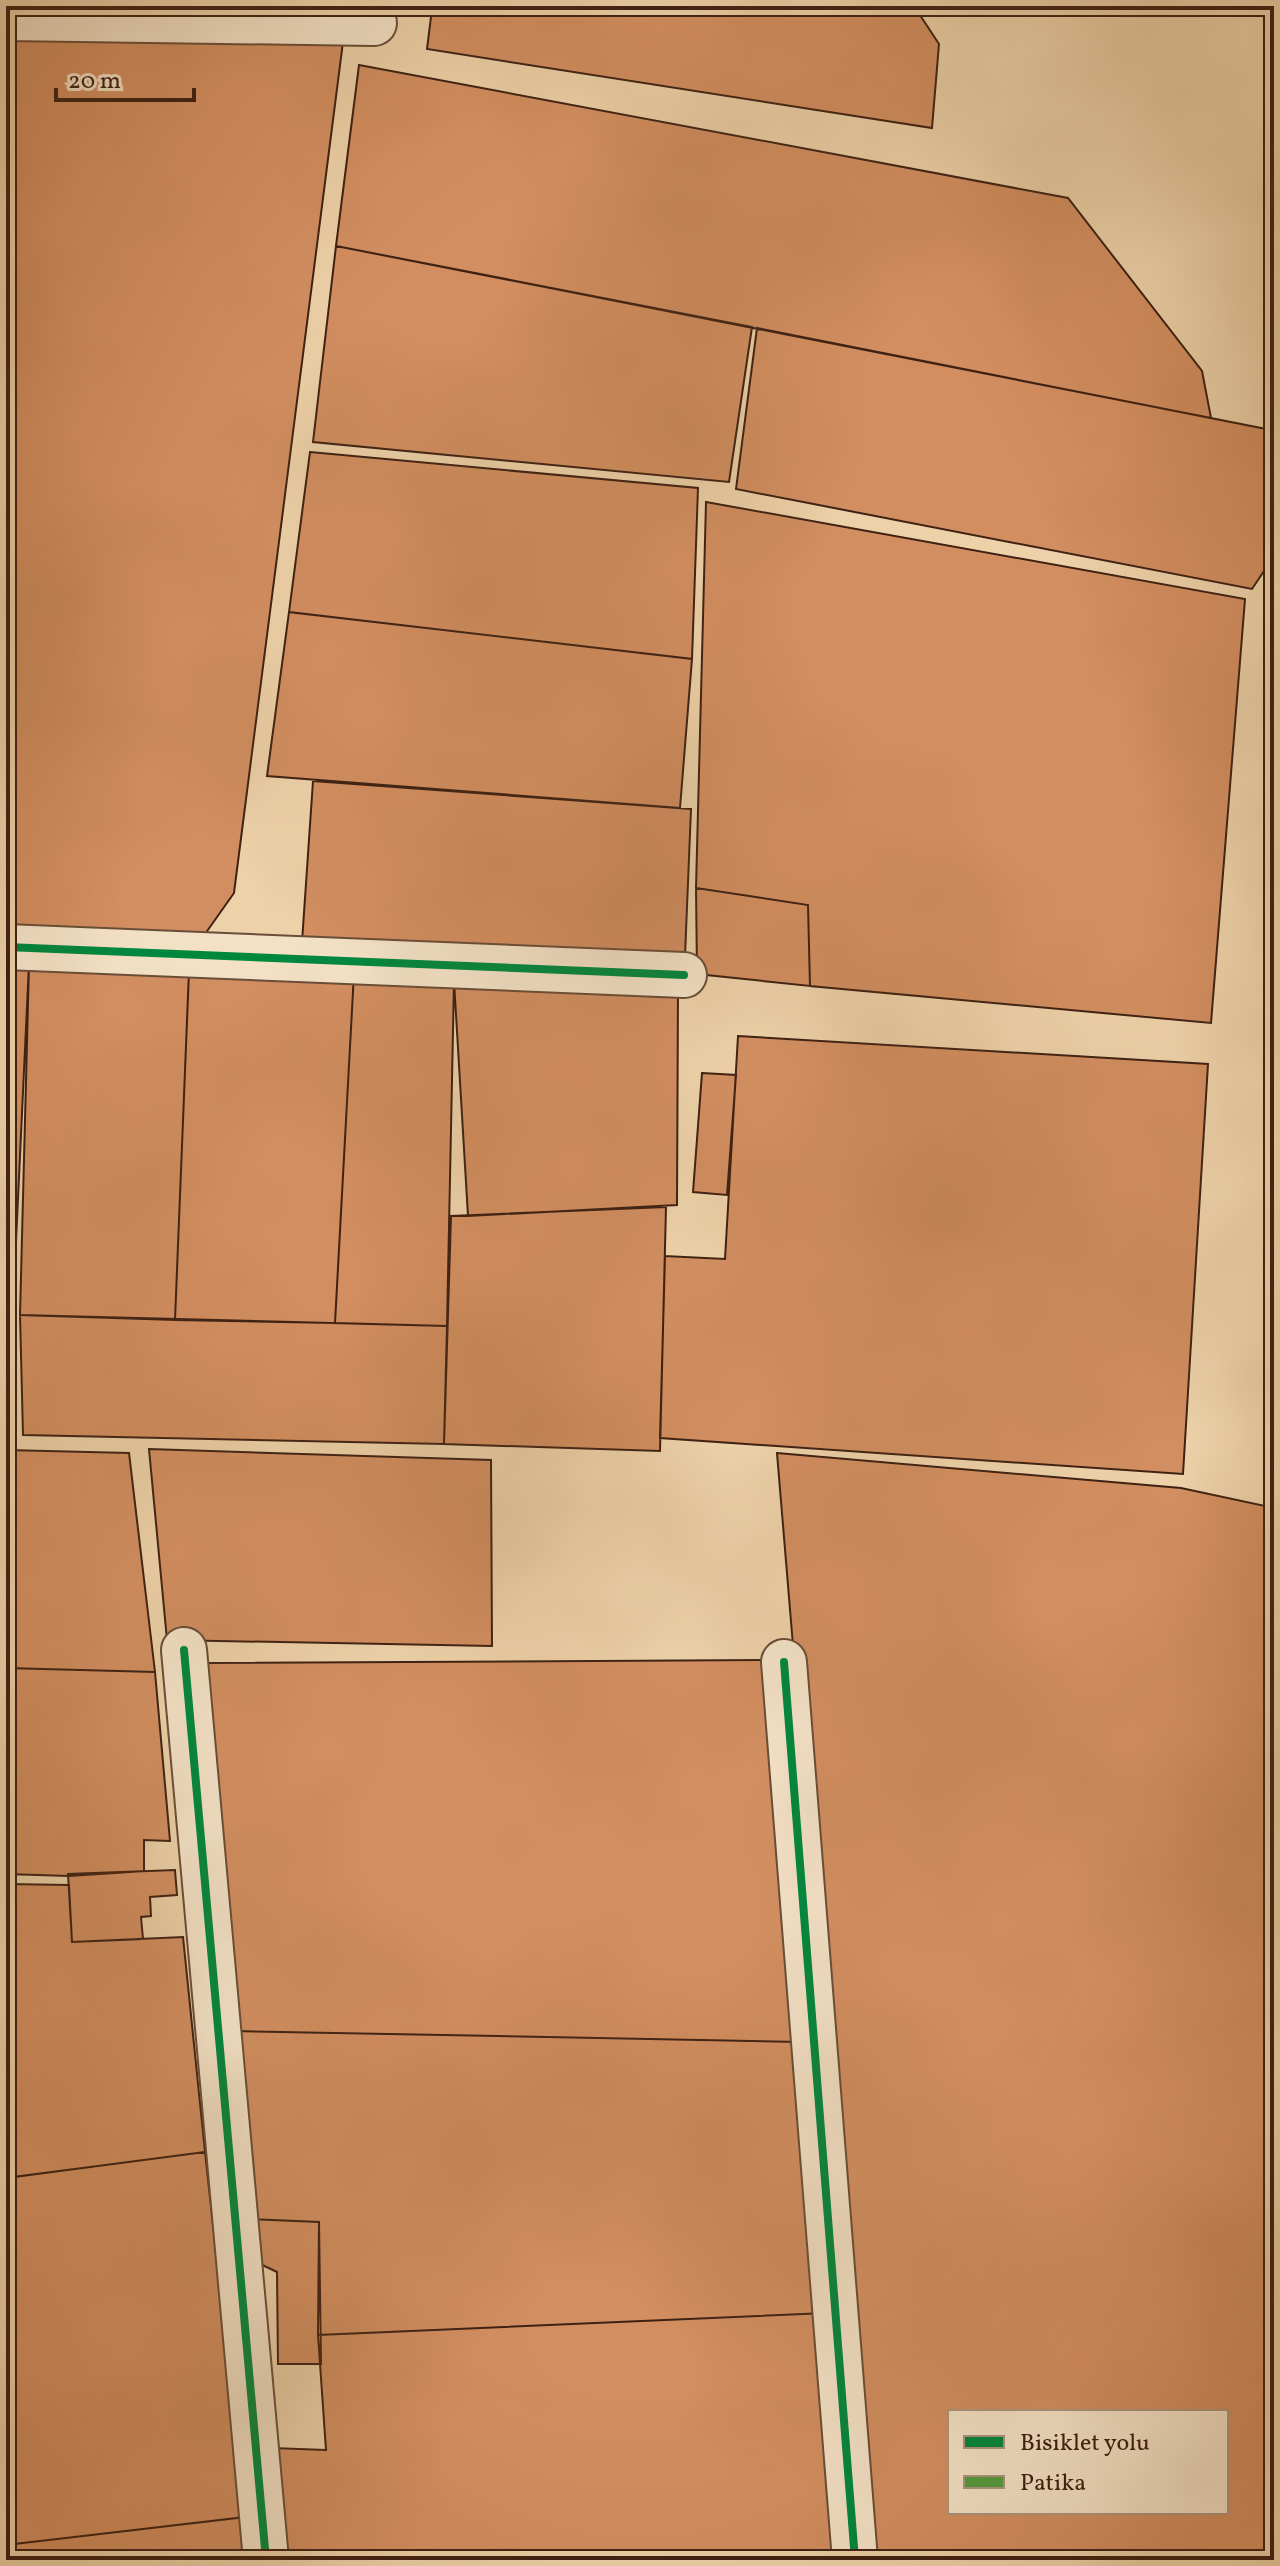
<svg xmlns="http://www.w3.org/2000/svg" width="1280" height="2566" font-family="Vollkorn,serif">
	<rect width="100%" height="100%" fill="#edd1a8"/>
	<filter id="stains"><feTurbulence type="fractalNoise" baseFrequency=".0025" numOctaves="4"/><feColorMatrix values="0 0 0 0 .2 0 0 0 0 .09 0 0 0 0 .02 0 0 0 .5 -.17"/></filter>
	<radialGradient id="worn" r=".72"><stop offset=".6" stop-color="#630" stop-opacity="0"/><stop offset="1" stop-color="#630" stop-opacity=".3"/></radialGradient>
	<path fill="#d28e60" stroke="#3e2113" stroke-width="2" fill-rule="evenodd" d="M400 6H914L939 44 932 128 427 49 432 9Z
		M6 34 343 42 234 893 205 934 6 925Z
		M359 65 1068 198 1202 371 1211 418 336 246Z
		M336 246 752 327 729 482 313 442Z
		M757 328 1271 430 1274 435V556L1252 589 736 489Z
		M310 452 698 488 692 659 289 612Z
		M706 502 1245 599 1211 1023 810 986 808 905 696 888Z
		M289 612 692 659 680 808 267 776Z
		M313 781 691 809 685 956 302 942Z
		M696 888 808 905 810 986 697 974Z
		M6 964H29L7 1433H6Z
		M29 964 189 971 175 1320 20 1315Z
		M189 971 354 973 335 1323 175 1320Z
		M354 973 454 981 447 1326 335 1323Z
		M454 981 678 989 677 1205 468 1216Z
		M738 1036 1208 1064 1183 1474 660 1438 665 1256 725 1259Z
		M702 1073 736 1075 727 1195 693 1192Z
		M666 1207 660 1451 444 1444 451 1216Z
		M20 1315 447 1326 444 1444 23 1435Z
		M149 1449 491 1460 492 1646 167 1640Z
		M6 1450 129 1453 155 1672 6 1668Z
		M777 1453 1181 1488 1274 1508V2560H869ZM950 2412H1226V2512H950Z
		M776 1660 801 2042 234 2031 200 1663Z
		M6 1668 155 1672 170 1841 144 1840V1871L69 1876 6 1874Z
		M175 1870 177 1895 150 1897 151 1916 141 1917 143 1939 72 1942 68 1874Z
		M6 1884 69 1885 72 1942 183 1937 205 2152 6 2178Z
		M234 2031 801 2042 826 2313 318 2335 319 2222 250 2219Z
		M205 2152 245 2517 6 2545V2178Z
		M250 2219 319 2222 321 2364H278L277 2272 256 2262Z
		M826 2313 837 2560H285L273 2448 326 2450 318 2335Z
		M245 2517 247 2560H6V2545Z"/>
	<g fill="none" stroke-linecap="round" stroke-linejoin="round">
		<g stroke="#6a4d38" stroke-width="48">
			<path id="minor" d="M6 18 374 23
				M6 947 684 975
				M184 1650 266 2560
				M784 1662 855 2560"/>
		</g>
		<use href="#minor" stroke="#f3e1c6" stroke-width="44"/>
		<path stroke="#539b3d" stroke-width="6" stroke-dasharray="12 6" stroke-linecap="butt" d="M1265 337 1274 346"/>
		<g stroke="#f3e1c6" stroke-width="13">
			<path id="cycleway" d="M6 947 684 975
				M184 1650 266 2560
				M784 1662 855 2560"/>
		</g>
		<use href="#cycleway" stroke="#00873e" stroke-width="8"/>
	</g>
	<rect width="1280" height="2566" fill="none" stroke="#edd1a8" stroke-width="32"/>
	<rect x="8" y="8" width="1264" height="2550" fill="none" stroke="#3e2113" stroke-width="4"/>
	<rect x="16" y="16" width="1248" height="2534" fill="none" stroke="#3e2113" stroke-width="2"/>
	<rect x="948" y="2410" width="280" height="104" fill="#f3e1c6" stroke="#ab947e" stroke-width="2"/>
	<rect x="964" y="2436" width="40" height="12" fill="#00873e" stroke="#ab947e" stroke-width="2"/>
	<text x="1020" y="2450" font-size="24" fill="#3e2113">Bisiklet yolu</text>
	<rect x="964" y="2476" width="40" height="12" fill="#539b3d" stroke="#ab947e" stroke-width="2"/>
	<text x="1020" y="2490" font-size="24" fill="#3e2113">Patika</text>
	<path d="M56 88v12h138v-12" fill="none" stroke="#3e2113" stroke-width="4"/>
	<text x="68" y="88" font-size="24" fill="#3e2113" stroke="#f3e1c6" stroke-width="6" paint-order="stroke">20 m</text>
	<rect width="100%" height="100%" filter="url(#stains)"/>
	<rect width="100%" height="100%" fill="url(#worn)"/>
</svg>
